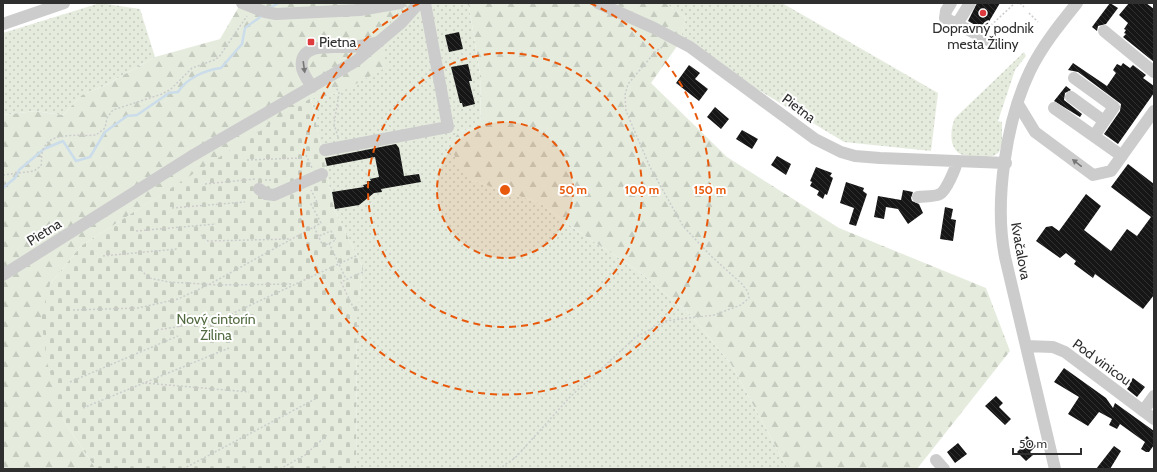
<svg xmlns="http://www.w3.org/2000/svg" width="1157" height="472" font-family="Cabin,sans-serif">
	<defs>
		<pattern id="green-dots" width="8" height="8" patternUnits="userSpaceOnUse"><rect width="8" height="8" fill="#e5ecde"/><path d="M2 2h.1M6 6h.1" fill="none" stroke="#c5cbbf" stroke-width="1.8" stroke-linecap="round"/></pattern>
		<pattern id="forest-firs" width="22" height="20" patternUnits="userSpaceOnUse"><rect width="22" height="20" fill="#e5ecde"/><path d="M5 1l3.5 6h-7zM16 11l3.5 6h-7z" fill="#c5cbbf"/></pattern>
		<pattern id="cemetery-stones" width="16" height="16" patternUnits="userSpaceOnUse"><rect width="16" height="16" fill="#e5ecde"/><path d="M2 7V4a2 2 0 0 1 4 0v3zM10 15v-3a2 2 0 0 1 4 0v3z" fill="#c5cbbf"/></pattern>
		<pattern id="building-back-hatch" width="6" height="6" patternUnits="userSpaceOnUse"><rect width="6" height="6" fill="#161616"/><path d="M-1 5l2 2M0 0l6 6M5-1l2 2" fill="none" stroke="#303030"/></pattern>
	</defs>
	<rect width="100%" height="100%" fill="#fff"/>
	<path fill="url(#green-dots)" d="M100 3 140 9 155 57 104 86 82 95 63 115 35 111 3 115V33Z
		M402 3H466L469 6 480 74 481 127 460 131 471 180 540 203 579 232 637 270 690 314 731 364 788 469H356L357 311 363 268 334 209 311 98 339 93 380 37Z
		M665 3H782L938 93 931 151 844 142 680 42 686 18Z
		M1024 52 1026 56 1015 70 998 121 1002 122V144L999 152C993 158 987 157 978 156 973 156 967 156 963 155 948 150 950 129 955 118Z"/>
	<path fill="url(#forest-firs)" d="M237 3H402L380 37 387 67 339 93 311 99 81 246 50 284 64 421 96 469H3V115L35 111 63 115 82 95 104 86 155 57 220 39 238 8Z
		M466 3H665L686 18 680 42 651 83 727 157 839 228 986 288 1010 351 917 469H788L731 364 690 314 637 270 579 232 540 203 471 180 456 161 451 143 460 131 481 127 480 74 469 6Z"/>
	<path fill="url(#cemetery-stones)" d="M311 98 334 209 363 268 357 312 356 469H96L64 421 47 362 41 317 50 284 81 246Z"/>
	<g fill="none" stroke-linecap="round" stroke-linejoin="round">
		<path stroke="#cbdcea" stroke-width="2.5" d="M269 8 279 3
			M3 188 15 178 19 170 44 149 63 141 76 161 90 157 105 132 127 116 137 115 169 93 178 92C187 78 205 70 221 68L242 44 245 28 263 15"/>
	</g>
	<path fill="url(#building-back-hatch)" d="M977 3H1000L984 30 968 21Z
		M1110 3 1118 8 1106 24 1098 26 1097 31 1092 27Z
		M1129 3H1146L1154 9V62L1123 37 1126 34 1124 33 1126 30 1124 29 1128 23 1119 15Z
		M459 32 463 49 449 52 445 35Z
		M1073 63 1107 86 1116 73 1113 70 1117 64 1121 66 1123 63 1130 68 1133 65 1146 75 1143 78 1154 86V93L1118 144 1104 134 1120 111 1121 104 1078 72 1068 70Z
		M468 64 472 81H469L475 104 463 107 462 103H460L451 67Z
		M689 65 700 73 695 79 708 89 699 101 676 83Z
		M1066 86 1071 90 1065 93 1064 100 1082 114 1080 117 1054 101Z
		M715 107 729 119 721 129 707 117Z
		M742 130 758 139 752 149 736 139Z
		M396 144 399 148 404 176 419 174 421 182 381 189 382 192 374 193 359 205 335 209 332 192 364 187 363 185 367 184V181H371L370 179 379 177 375 157 327 166 325 158Z
		M777 156 791 164 786 175 771 165Z
		M1128 164 1154 184V295L1143 309 1095 274 1093 278 1074 264 1076 261 1066 253 1060 258 1036 241 1046 227 1052 226 1059 231 1086 194 1101 206 1084 230 1111 251 1127 229 1137 236 1151 217 1111 187Z
		M816 167 832 173 830 176 833 178 827 195 825 194 823 199 817 195 819 191 810 186 812 182 810 181Z
		M846 182 864 188 863 191 867 194 856 226 849 224 854 208 840 203Z
		M903 190 913 192 911 198 912 201 919 204 923 213 908 224 898 209 886 207 884 219 874 217 878 196 901 200Z
		M945 207 953 209 951 219 956 220 953 241 940 239Z
		M1064 368 1106 398 1113 408 1115 403 1154 431V445L1149 452H1146L1141 449 1145 442 1120 424 1117 429 1109 425 1112 419 1099 412 1088 426 1068 414 1079 397 1054 382Z
		M1133 378 1145 387 1137 397 1127 389 1130 385 1128 383Z
		M996 396 1003 403 999 407 1011 419 1005 425 985 406Z
		M1027 436 1036 446 1030 452 1033 455 1026 461 1017 452 1023 446 1021 442Z
		M958 443 967 454 955 463 947 452Z
		M1114 446 1121 451 1110 469H1096Z"/>
	<g fill="none" stroke-linecap="round" stroke-linejoin="round">
		<path stroke="#ccc" stroke-width="1.5" stroke-dasharray="2 2" stroke-linecap="butt" d="M1020 3 1024 7
			M1029 13 1038 22
			M988 28 1015 3
			M335 85 339 93 334 124 338 137
			M306 155 312 168
			M247 160 301 158
			M3 175 34 171 41 166C42 160 41 154 43 150 49 130 82 137 96 135L105 128 107 118 113 110 162 94 171 89 192 68 214 60 219 57 247 16
			M265 180H271
			M205 184 255 179
			M172 208 245 202
			M314 227 323 246 336 240 331 231 319 236
			M136 231 216 224
			M201 235 208 241 291 239
			M329 243 346 279
			M103 256 177 249
			M141 270 149 278 169 282 218 285 291 284
			M354 309 341 282 365 271
			M73 310 138 308 178 299 208 285 321 223 311 204 317 202 311 190
			M157 330 201 323 225 317 358 255
			M70 382 178 336
			M145 383 249 392
			M83 408 229 348
			M183 469 317 398
			M280 469 305 455 328 434
			M499 469 516 457 570 397 636 337 666 321 714 315 741 305 749 298 748 292 742 284 711 256 683 226 650 167 626 111 625 95 628 84 656 51 664 46"/>
		<path stroke="#ccc" stroke-width="12" d="M242 3 265 12 276 14 360 10 400 3
			M598 3 654 28 690 47 815 139 841 152 855 156 880 158 1006 163
			M951 3 946 11 945 18 992 42
			M3 24 64 3
			M957 24 970 3
			M1104 31 1154 72
			M1074 78 1114 107 1094 136
			M312 87C309 82 303 74 302 68 298 41 335 48 351 47 361 46 370 44 379 42
			M1071 97 1104 121
			M1018 104 1035 132 1093 175 1111 171 1154 111
			M1054 108 1122 156
			M325 150 448 127 425 3
			M259 189 266 194 274 195 322 174
			M918 197C924 196 934 197 940 194 946 191 956 168 957 161
			M3 275 192 156 356 61 401 23 419 3
			M1026 346 1053 347 1065 352 1154 419
			M1143 411 1154 396
			M936 460 944 469
			M1055 469 1005 257C994 202 1006 121 1030 71 1042 46 1060 24 1077 3"/>
	</g>
	<defs><path id="oneway-solid" d="M-6-.8H1V-3.2L6.5 0L1 3.2V.8H-6Z"/></defs>
	<g fill="#767676">
		<use href="#oneway-solid" transform="translate(304 67) rotate(82)"/>
		<use href="#oneway-solid" transform="translate(1077 163) rotate(-143)"/>
	</g>
	<circle cx="505" cy="190" r="68" fill="#e8590c" fill-opacity=".12"/>
	<g fill="none" stroke="#e8590c" stroke-width="2" stroke-dasharray="7 5">
		<circle cx="505" cy="190" r="68"/>
		<circle cx="505" cy="190" r="137"/>
		<path d="M590 3A205 205 0 1 1 420 3"/>
	</g>
	<g fill="#dd3b3d" stroke="#fff" stroke-width="1.5">
		<circle cx="983" cy="13" r="4"/>
		<rect x="307" y="38" width="8" height="8" rx="2"/>
	</g>
	<g text-anchor="middle" dominant-baseline="central" stroke-width="4" stroke-linejoin="round" paint-order="stroke">
		<g font-size="14" fill="#2f2f2f" stroke="#fff">
			<text x="983" y="28">Dopravný podnik<tspan x="983" dy="16">mesta Žiliny</tspan></text>
			<text x="319" y="42" text-anchor="start">Pietna</text>
		</g>
		<g font-size="14" fill="#2f2f2f" stroke="#fff">
			<text transform="translate(799 108) rotate(37)">Pietna</text>
			<text transform="translate(44 232) rotate(-32)">Pietna</text>
			<text transform="translate(1021 251) rotate(80)">Kvačalova</text>
			<text transform="translate(1102 362) rotate(36)">Pod vinicou</text>
		</g>
		<g font-size="14" fill="#50693f" stroke="#fff">
			<text x="216" y="319">Nový cintorín<tspan x="216" dy="16">Žilina</tspan></text>
		</g>
	</g>
	<circle cx="505" cy="190" r="6" fill="#e8590c" stroke="#fff" stroke-width="2"/>
	<g font-size="12" text-anchor="middle" font-weight="bold" fill="#e8590c" stroke="#fff" stroke-width="4" stroke-linejoin="round" paint-order="stroke">
		<text x="573" y="194">50 m</text>
		<text x="642" y="194">100 m</text>
		<text x="710" y="194">150 m</text>
	</g>
	<rect width="1157" height="472" fill="none" stroke="#2f2f2f" stroke-width="8"/>
	<path d="M1013 448v6h68v-6" fill="none" stroke="#2f2f2f" stroke-width="2"/>
	<text x="1019" y="448" font-size="12" fill="#2f2f2f" stroke="#ffffff" stroke-width="3" paint-order="stroke">50 m</text>
</svg>
